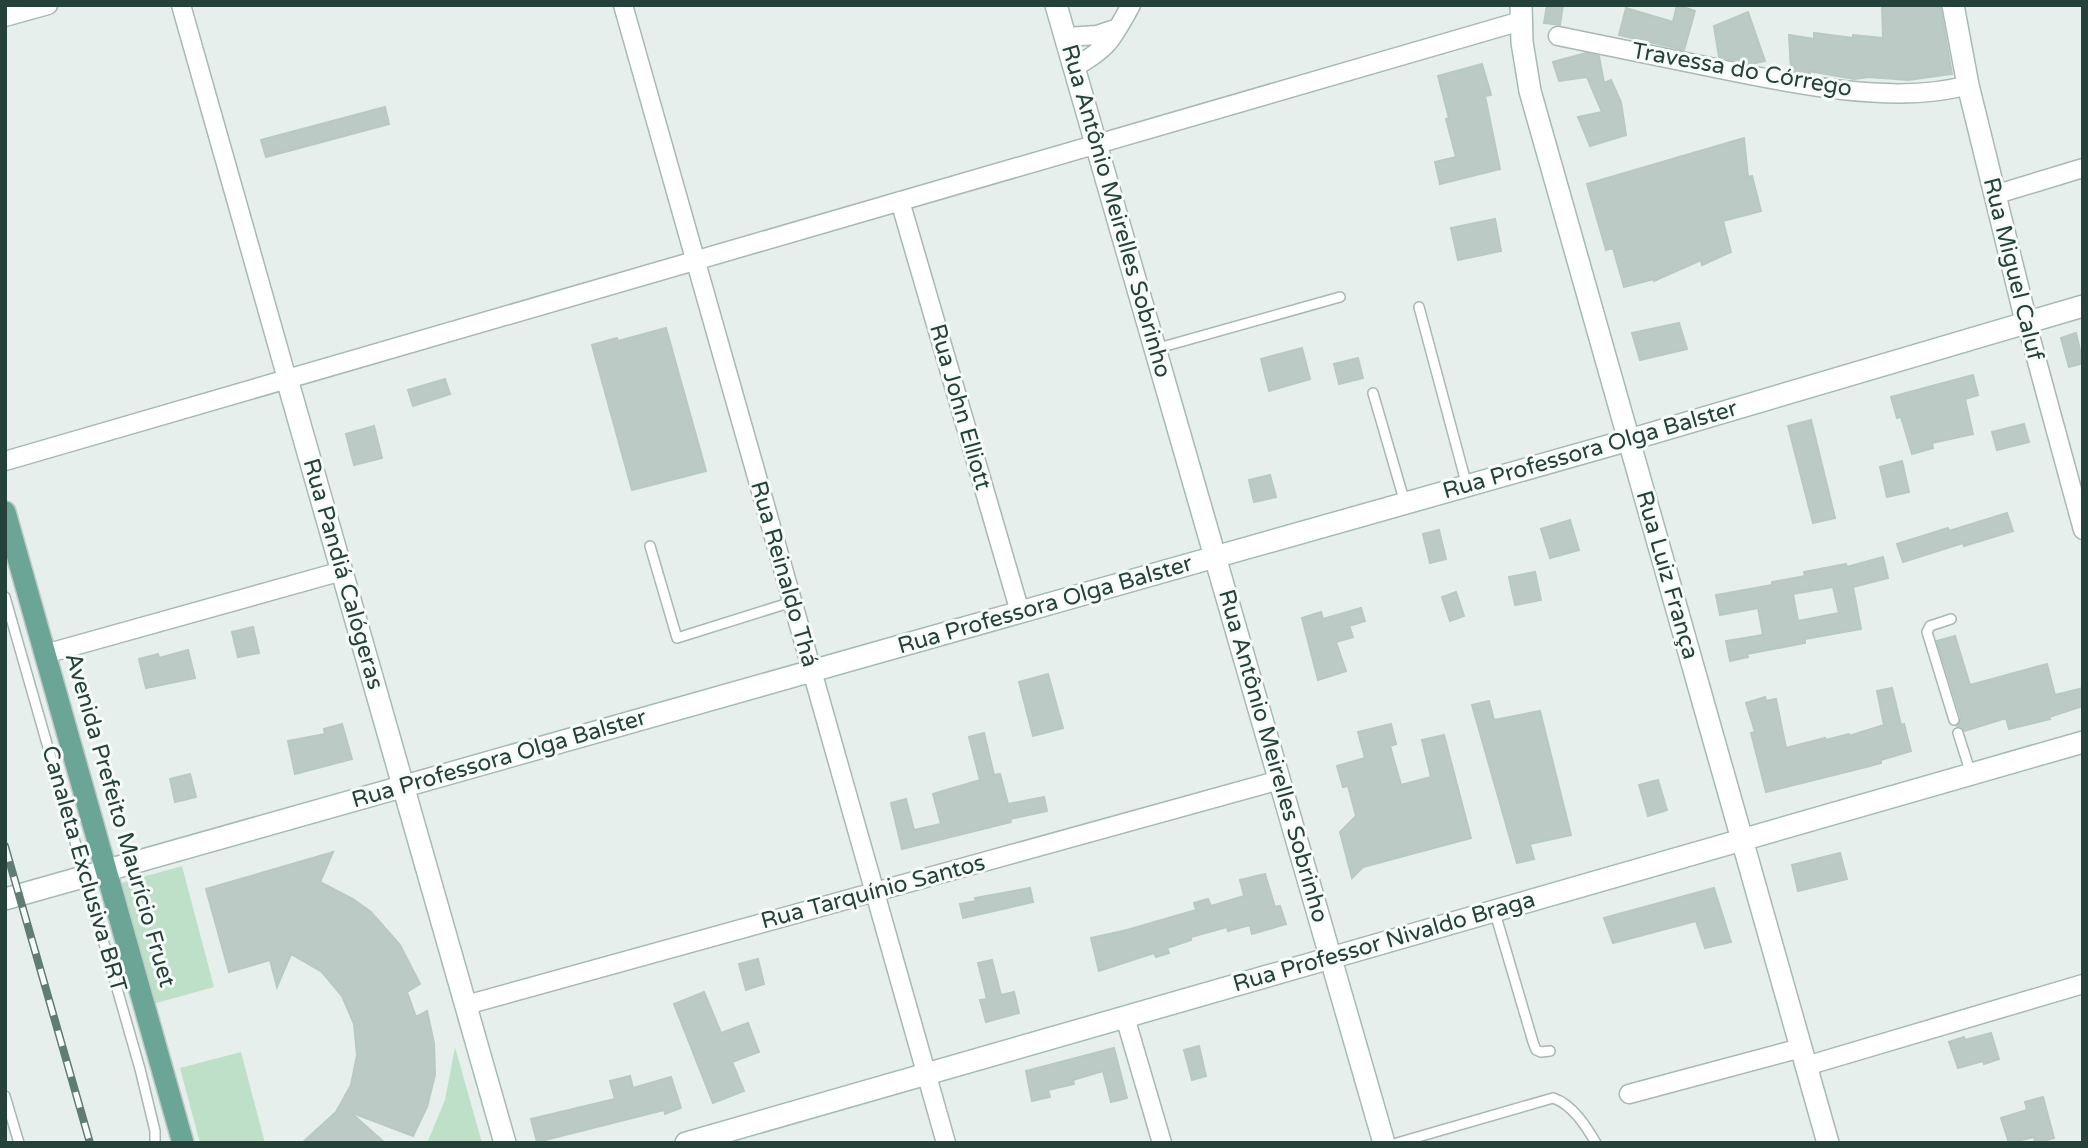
<svg xmlns="http://www.w3.org/2000/svg" width="2088" height="1148" font-family="'Varela Round',sans-serif">
	<rect width="100%" height="100%" fill="#e6efeb"/>
	<path fill="#bfe0c8" d="M182 866 214 987 153 1004 121 883Z
		M455 1047 482 1143H427L445 1100Z
		M241 1052 265 1143H200L180 1068Z"/>
	<path fill="#bbcac4" stroke="#b8c9c2" stroke-width="2" fill-rule="evenodd" d="M1547 5H1563L1560 25 1544 23Z
		M1677 5 1695 11 1684 50 1619 35 1626 8 1673 22Z
		M1882 5H1940L1952 74 1908 80 1869 77 1854 79 1809 71 1810 74 1791 71 1789 35 1814 39V33L1853 38V35L1883 38Z
		M1748 12 1765 61 1751 64 1719 57 1714 26Z
		M1586 53 1599 56 1604 83 1611 80 1621 102 1626 135 1590 146 1578 117 1602 112 1587 77 1559 81 1553 62Z
		M1482 64 1491 95 1485 96 1500 169 1440 184 1435 162 1456 157 1446 119 1449 118 1438 76Z
		M385 107 389 124 266 157 261 140Z
		M1744 138 1748 177 1752 176 1761 211 1723 221 1731 252 1702 265 1701 260 1654 281V279L1624 287 1613 248 1606 250 1587 184Z
		M1495 219 1501 251 1458 260 1451 228Z
		M1679 323 1687 349 1640 360 1632 333Z
		M666 328 706 471 632 490 592 345 617 338 618 341Z
		M2076 333 2083 363 2069 367 2061 338Z
		M1302 348 1310 379 1269 391 1261 359Z
		M1358 358 1363 378 1339 384 1334 364Z
		M1973 375 1978 395 1965 399 1973 434 1932 443 1933 448 1912 454 1901 417 1897 418 1891 397Z
		M445 379 450 394 413 406 408 390Z
		M1811 420 1835 518 1813 523 1788 426Z
		M2024 424 2029 442 1997 450 1992 432Z
		M374 426 382 458 354 465 346 434Z
		M1902 461 1909 492 1887 497 1880 467Z
		M1270 475 1276 497 1254 502 1249 480Z
		M2007 513 2013 531 1964 546 1963 543 1903 562 1897 544 1948 528 1949 531Z
		M1570 520 1579 550 1550 558 1541 529Z
		M1439 530 1446 559 1430 563 1423 534Z
		M1883 557 1888 578 1853 587 1861 629 1805 639V643L1747 654 1748 657 1730 661 1726 641 1763 635 1758 608 1720 615 1716 595 1772 585V582L1805 576 1804 572 1846 564 1847 567ZM1833 587 1839 613 1798 621 1793 594Z
		M1535 572 1541 600 1515 605 1509 577Z
		M1456 592 1464 616 1450 621 1442 597Z
		M1361 608 1365 621 1349 626 1353 637 1336 642 1346 671 1318 680 1302 618 1321 612 1323 619Z
		M253 627 259 653 238 657 232 632Z
		M1955 636 1970 685 2047 664 2055 695 2083 688V706L2049 717 2050 719 2009 729 2006 718 1965 731 1957 726 1961 718 1937 641Z
		M188 650 195 678 146 688 139 659 158 654 159 658Z
		M1048 674 1063 728 1033 736 1019 682Z
		M1892 688 1901 725 1904 724 1911 751 1881 760V763L1866 767 1766 792 1751 733 1755 732 1746 703 1765 697 1766 701 1776 699 1786 748 1825 738 1826 740 1849 734V736L1884 725 1877 691Z
		M1489 701 1494 720 1540 711 1571 835 1530 844 1534 859 1517 863 1472 705Z
		M342 724 352 759 295 774 288 741 325 734 324 729Z
		M1391 724 1396 744 1390 746 1401 785 1431 777 1422 740 1444 735 1471 838 1363 867 1352 878 1340 832 1356 816 1348 786 1343 787 1337 766 1365 758 1358 732Z
		M984 733 994 775 1000 774 1008 804 1044 797 1047 811 1010 819 1011 822 902 849 891 803 906 799 914 830 941 824 933 794 980 780 969 737Z
		M190 774 196 797 175 802 170 779Z
		M1658 780 1667 810 1648 816 1639 785Z
		M333 852 320 882 353 899 371 912 400 945 420 984 407 992 416 1017 427 1011 434 1043 435 1075 427 1107 413 1136 350 1112 385 1143H302L336 1112 351 1085 357 1055 354 1024 342 996 322 972 291 954 277 987 270 960 229 972 206 889Z
		M1840 853 1847 879 1798 891 1792 865Z
		M1265 874 1275 907 1280 906 1286 924 1252 934 1250 925 1228 931 1227 927 1191 937V940L1167 948 1169 953 1156 957 1154 953 1099 971 1091 938 1127 930 1196 910 1194 903 1208 899 1211 906 1244 896 1240 880Z
		M1030 888 1033 902 963 918 960 904 976 901 975 898Z
		M1714 888 1731 942 1705 948 1696 921 1613 943 1604 918Z
		M758 959 764 984 746 990 739 964Z
		M992 960 1001 995 1014 992 1019 1013 986 1022 980 1000 987 999 978 963Z
		M704 992 721 1033 748 1023 759 1052 732 1062 744 1091 713 1103 674 1004Z
		M1991 1033 1999 1059 1984 1064 1983 1061 1958 1068 1949 1042 1964 1037 1965 1040Z
		M1199 1046 1206 1076 1192 1080 1184 1050Z
		M1114 1048 1127 1098 1111 1102 1103 1071 1073 1080 1074 1084 1048 1090 1050 1097 1032 1101 1026 1071Z
		M630 1076 633 1088 671 1077 681 1108 665 1114 664 1110 537 1142 531 1119 615 1099 610 1081Z
		M2043 1097 2054 1138 2035 1143 2034 1137 2009 1143 2001 1118 2027 1110 2025 1102Z"/>
	<g fill="none" stroke-linecap="round" stroke-linejoin="round">
		<g stroke="#a8b8b2" stroke-width="12">
			<path id="lane" d="M1419 307 1467 486
				M1155 349 1340 297
				M1373 393 1405 503
				M650 546 677 638 792 602
				M5 597 140 1069 155 1131V1143
				M1951 619 1930 626 1927 632 1954 720
				M1958 733 1971 774
				M1495 913 1533 1042 1536 1050 1541 1052 1550 1051
				M5 1096 19 1143
				M1397 1143 1553 1098C1572 1104 1586 1126 1596 1143"/>
		</g>
		<g stroke="#a8b8b2" stroke-width="21">
			<path id="street" d="M181 5 287 379
				M623 5 946 1143
				M5 17 48 5
				M1558 36C1610 47 1663 57 1715 68 1788 83 1896 106 1968 85
				M1066 37 1097 35 1118 28
				M1074 67C1108 49 1113 38 1131 5
				M1994 195 2083 168
				M900 201 1020 612
				M2026 321 2083 530
				M5 461 1521 21
				M45 654 342 571
				M466 1005 1280 780
				M1125 1017 1162 1143
				M1806 1066 2083 984
				M1629 1094 1801 1048"/>
		</g>
		<g stroke="#a4bbb3" stroke-width="24">
			<path id="secondary" d="M1056 5 1384 1143
				M1521 5 1522 42 1530 91 1828 1143
				M1953 5 1968 85 2026 321
				M287 379 505 1143
				M5 899 1629 440 2083 306
				M686 1143 2083 742"/>
		</g>
		<g stroke="#c2cac8" stroke-width="24">
			<path id="primary" d="M5 512 183 1143"/>
		</g>
		<use href="#lane" stroke="#fff" stroke-width="9"/>
		<use href="#street" stroke="#fff" stroke-width="18"/>
		<use href="#secondary" stroke="#fff" stroke-width="21"/>
		<use href="#primary" stroke="#6aa596" stroke-width="21"/>
		<g stroke="#5f7d75" stroke-width="8">
			<path id="rail" d="M5 846 90 1143"/>
		</g>
		<use href="#rail" stroke="#f7fbf9" stroke-width="5" stroke-dasharray="16" stroke-linecap="butt"/>
	</g>
	<g text-anchor="middle" dominant-baseline="central" stroke-width="6" stroke-linejoin="round" paint-order="stroke">
		<g font-size="23" fill="#24423a" stroke="#f7fbf9">
			<text transform="translate(1742 70) rotate(10)">Travessa do Córrego</text>
			<text transform="translate(1116 211) rotate(74)">Rua Antônio Meirelles Sobrinho</text>
			<text transform="translate(2013 269) rotate(76)">Rua Miguel Caluf</text>
			<text transform="translate(960 407) rotate(74)">Rua John Elliott</text>
			<text transform="translate(1590 450) rotate(-16)">Rua Professora Olga Balster</text>
			<text transform="translate(343 574) rotate(74)">Rua Pandiá Calógeras</text>
			<text transform="translate(784 574) rotate(74)">Rua Reinaldo Thá</text>
			<text transform="translate(1667 575) rotate(74)">Rua Luiz França</text>
			<text transform="translate(1045 605) rotate(-16)">Rua Professora Olga Balster</text>
			<text transform="translate(1273 756) rotate(74)">Rua Antônio Meirelles Sobrinho</text>
			<text transform="translate(499 759) rotate(-16)">Rua Professora Olga Balster</text>
			<text transform="translate(120 820) rotate(74)">Avenida Prefeito Maurício Fruet</text>
			<text transform="translate(84 869) rotate(74)">Canaleta Exclusiva BRT</text>
			<text transform="translate(873 892) rotate(-15)">Rua Tarquínio Santos</text>
			<text transform="translate(1384 942) rotate(-16)">Rua Professor Nivaldo Braga</text>
		</g>
	</g>
	<rect width="2088" height="1148" fill="none" stroke="#24423a" stroke-width="14"/>
</svg>
